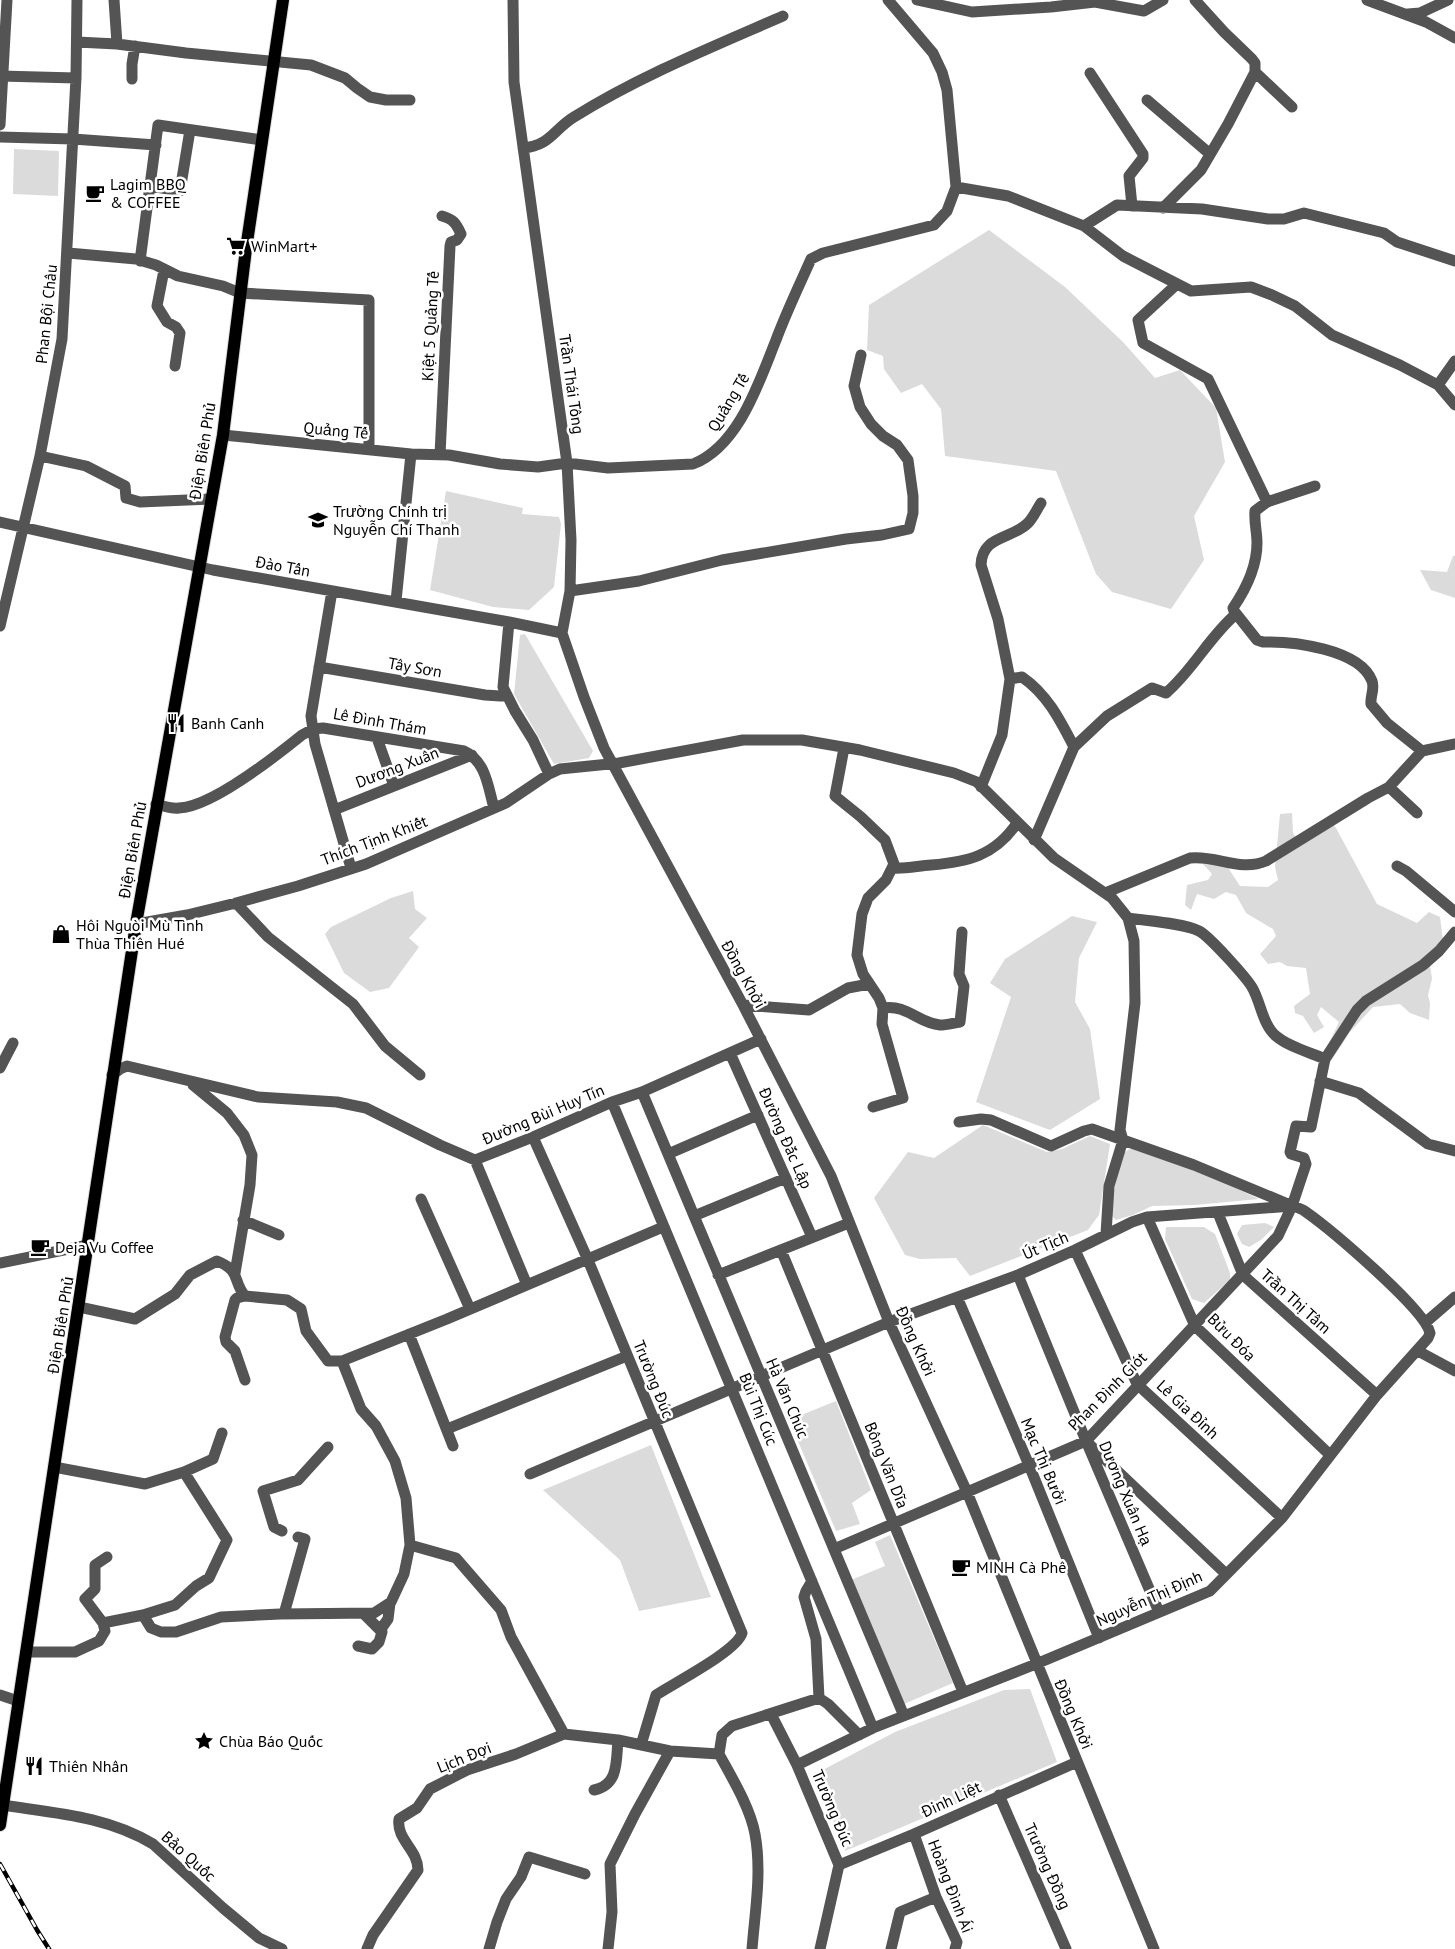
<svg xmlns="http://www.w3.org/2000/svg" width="1455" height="1949" font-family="'PT Sans',sans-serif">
	<rect width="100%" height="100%" fill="#fff"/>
	<path fill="#dbdbdb" d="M14 149 59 151 58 196 13 194Z
		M989 230 1065 287 1123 342 1155 378 1180 370 1216 408 1225 462 1194 516 1204 560 1171 609 1112 592 1096 574 1056 471 945 456 941 409 922 384 901 393 884 369 883 356 867 350 869 305Z
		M446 491 523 508 522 514 559 517 561 524 554 587 529 610 493 607 430 590Z
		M1453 556H1455V598L1431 590 1420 570 1447 572Z
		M525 634 593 751 589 758 554 764 514 694 520 635Z
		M1292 813 1293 833 1298 841 1328 819 1336 828 1377 904 1417 923 1429 912 1440 917 1443 940 1430 965 1432 979 1428 995 1430 1003 1429 1020 1410 1013 1400 1004 1373 1007 1350 1032 1329 1064 1325 1051 1339 1022 1321 1007 1317 1015 1324 1027 1314 1033 1303 1016 1295 1013 1294 1006 1310 994 1306 968 1287 966 1280 962 1268 964 1260 954 1276 936 1273 929 1246 913 1236 895 1226 892 1214 899 1197 894 1191 910 1185 905 1187 885 1208 880 1212 874 1203 864 1223 860 1240 886 1268 887 1278 880 1275 867 1280 814Z
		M413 891 415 909 427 918 409 938 419 947 389 988 370 992 344 973 325 934 331 927 391 898Z
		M1072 916 1097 922 1079 958 1075 1002 1090 1029 1100 1099 1050 1130 976 1102 1011 997 990 983 1005 959Z
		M983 1125 1047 1152 1062 1149 1090 1136 1110 1144 1099 1215 1088 1230 970 1276 956 1258 920 1259 905 1255 874 1198 908 1152 934 1158Z
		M1133 1147 1195 1169 1259 1199 1195 1205 1152 1206 1133 1215 1116 1220 1109 1213 1122 1154Z
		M1265 1223 1274 1227 1261 1240 1249 1247 1242 1244 1237 1234 1242 1225Z
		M1166 1227H1204L1215 1234 1230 1273V1280L1204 1303 1192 1299 1165 1239Z
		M836 1401 871 1490 852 1503 860 1524 836 1531 789 1420Z
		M651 1445 711 1597 639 1611 620 1560 543 1490Z
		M890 1535 953 1683 904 1704 851 1580 885 1566 875 1542Z
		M1030 1689 1057 1762 845 1851 815 1774 895 1732 1004 1690Z"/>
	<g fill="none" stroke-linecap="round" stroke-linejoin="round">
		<g stroke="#dbdbdb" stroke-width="14">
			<path id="major" d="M0 1825 136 924 223 435 246 249 283 0"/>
		</g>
		<path stroke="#545454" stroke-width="11" d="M114 0 117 44
			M513 0 514 82 567 463 571 540 570 591 562 633 584 697 604 748 743 1005 831 1176 889 1322 967 1492 1154 1949
			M917 0 972 12 1051 7 1095 2 1144 11 1163 0
			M1367 0 1426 22 1455 38
			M1408 14 1420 13 1448 0
			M77 42 117 44 186 53 311 65 345 78 357 88 370 97 386 100H410
			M1255 72 1292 107
			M1090 73 1143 154V158L1129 176 1132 206
			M0 76 76 78
			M132 79V64L135 46
			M1147 100 1210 154
			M0 125 7 0
			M0 137 73 139 156 145
			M523 148C550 146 554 129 574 117 640 76 712 47 783 16
			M150 186 180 191 190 130
			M956 187 1008 196 1084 226 1123 256 1191 291 1251 287 1272 295 1295 306 1332 335 1400 365 1438 385 1455 405
			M1163 208 1201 170 1228 124 1255 72V63L1252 59 1224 32 1195 0
			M1084 226 1117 205 1202 209 1268 219H1284L1304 213 1384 233 1397 242 1455 261
			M68 253 136 259 156 265 178 276 223 286 240 293 369 300V449
			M140 261 158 125 262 140
			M164 270 157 306 167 322 176 327 180 333 175 366
			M1177 284 1138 320 1143 343 1208 379 1267 502
			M1438 385 1455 361
			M223 435 411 454 449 455 500 464 538 467 567 463 608 468 693 464C739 446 759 382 776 340 786 313 799 286 811 259L823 253 934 225 947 211 956 187 947 90 942 72 933 53 888 0
			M440 455 450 246 451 242 457 240 461 234C456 223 453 219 442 216
			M40 456 86 466 125 486 126 498 140 502 211 499
			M0 522 213 570 509 622 562 633
			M332 591 311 716 315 744 351 868
			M570 591 639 581 722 560 846 539 882 535 909 529 913 513V496L908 460 897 445 883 436 871 424 860 407 854 386 861 355
			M396 601 411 454
			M509 622 503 687 515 711 533 740 549 774
			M0 626 40 456 62 339 76 78 77 0
			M319 667 485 695 500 696 506 695
			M1010 679 1022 677C1047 694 1060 720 1074 747
			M377 738 394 786
			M844 748 835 796 861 817 885 840 894 864 886 880 868 898 862 914 857 955 863 974 879 998 883 1008 882 1024 903 1098 873 1107
			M1422 751 1455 744
			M981 787 1002 735 1010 679 998 619 981 565C982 535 1011 540 1028 523 1033 518 1037 509 1041 503
			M1389 787 1417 813
			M156 804C163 806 172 809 179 808 211 807 276 756 302 735L313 729 323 728 464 751C486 761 488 787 494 808
			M334 810 472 755
			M1034 840 1074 747 1107 716 1152 688 1166 693C1193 670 1209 637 1236 614
			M1397 866 1406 871 1455 912
			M892 868C906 869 917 866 931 865 967 862 995 856 1017 823
			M1105 893 1190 858C1217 855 1240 872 1266 861L1368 798 1389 787 1422 751 1387 723 1371 704C1370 696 1375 689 1372 681 1360 649 1292 641 1263 642L1257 640 1234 611 1233 608C1246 589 1257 567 1257 543 1257 532 1254 522 1255 511L1267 502 1315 486
			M236 903 268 937 353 1004 385 1046 420 1075
			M1128 918C1147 921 1183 923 1199 931 1209 936 1248 979 1253 989 1261 1004 1263 1025 1276 1036 1289 1047 1309 1052 1325 1059
			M136 924 187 915 236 903 298 886 366 864 506 803 549 774 560 769 619 763 743 740H802L860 750 954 773 977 782 1054 858 1112 898 1128 918 1134 941 1135 1003 1120 1130 1123 1140 1194 1165 1288 1204
			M743 1005 809 1010 848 988 869 984
			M883 1008C907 1004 918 1023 940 1025 947 1025 953 1023 960 1022L964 986 959 974 962 932
			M730 1053 812 1237
			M0 1068 13 1043
			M112 1075 120 1069 127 1066 258 1097 337 1102 366 1108 440 1145 475 1160 533 1137 612 1102 642 1092 761 1039
			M1320 1081 1359 1093 1428 1144 1455 1151
			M193 1085 227 1113 244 1135 252 1155 250 1185 235 1273
			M642 1092 904 1716
			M612 1102 873 1728
			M959 1122 981 1119 991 1120 1051 1146 1084 1131 1092 1129 1123 1140 1109 1186 1106 1234
			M533 1137 588 1260 742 1633C737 1651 674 1683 656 1695L641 1745
			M668 1154 758 1115
			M475 1160 527 1285
			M421 1199 470 1309
			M1218 1213 1243 1275 1377 1395
			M694 1216 786 1178
			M1147 1217 1195 1326 1330 1455
			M243 1220 279 1235
			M781 1250 963 1692
			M1075 1250 1137 1384 1282 1518
			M0 1263 88 1245
			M718 1275 849 1223
			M1018 1275 1086 1441 1159 1612
			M957 1297 1029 1465 1099 1638
			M79 1307 135 1319 175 1294 190 1275 217 1261C242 1271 232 1281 245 1296L287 1300 301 1309 306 1331 328 1361H342L447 1319 663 1227
			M1426 1322 1455 1297
			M409 1334 453 1446
			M1418 1351 1455 1371
			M342 1361 361 1409 376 1426 395 1461 406 1498 410 1545
			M245 1380 235 1351 226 1342 225 1337 235 1300 237 1298 245 1296
			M447 1429 627 1356
			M1090 1445 1226 1574
			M54 1467 145 1484 184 1472 213 1459 222 1433
			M530 1474 889 1322 1018 1275 1075 1250 1132 1222 1147 1217 1292 1206C1296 1207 1302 1209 1306 1212 1330 1229 1425 1309 1430 1333L1428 1338 1377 1395 1282 1518 1210 1591 1036 1664 873 1728 797 1765
			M282 1531 274 1527 263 1491 298 1480 328 1447
			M834 1549 1086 1441 1278 1236 1292 1206 1306 1164 1304 1158 1291 1154 1290 1152 1296 1126 1311 1127 1325 1059 1357 1010 1366 1001 1423 965 1439 951 1455 932
			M812 1581 806 1591 804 1597 816 1639 819 1698
			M284 1614 305 1539 298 1537
			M143 1615 175 1605 196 1586 209 1578 227 1540 184 1472
			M103 1623 85 1599 95 1589V1565L107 1557
			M381 1629 388 1619 390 1603
			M358 1646 372 1649 379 1642 382 1632 364 1614
			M26 1652H75L99 1641 105 1631 103 1623 143 1615 151 1628 161 1632H176L221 1617 280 1614 374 1613 391 1602 404 1574 410 1545 456 1558 501 1610 511 1637 564 1734
			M0 1695 18 1701
			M771 1714 797 1765 839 1865 820 1949
			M719 1754C732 1778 750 1807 755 1834 762 1872 755 1911 752 1949
			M594 1790C619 1785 616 1761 618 1740
			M999 1795 1066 1949
			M2 1805C54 1813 107 1816 153 1844L223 1908 259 1938 282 1949
			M914 1834 936 1897 957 1942 955 1949
			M839 1865 914 1834 1077 1762
			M367 1949 373 1935 418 1870C418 1849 396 1840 399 1819L417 1808 430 1789 467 1770 516 1754 564 1734 618 1740 670 1751 719 1754 722 1735 732 1726 819 1698 828 1704 859 1735
			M489 1949 497 1922 506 1899 521 1877 529 1857 585 1874
			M608 1949 612 1912 610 1864 635 1814 670 1751
			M891 1949 900 1912 936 1897"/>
		<use href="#major" stroke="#000" stroke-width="12"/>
		<g stroke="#000" stroke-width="4.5">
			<path id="rail" d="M0 1864 37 1930 49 1949"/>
		</g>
		<use href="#rail" stroke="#fff" stroke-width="2.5" stroke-dasharray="8" stroke-linecap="butt"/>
	</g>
	<defs>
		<g id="cafe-bare" transform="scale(1.5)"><path d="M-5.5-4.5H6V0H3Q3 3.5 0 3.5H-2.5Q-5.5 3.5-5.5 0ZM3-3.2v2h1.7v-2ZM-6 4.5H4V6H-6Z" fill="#000" stroke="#fff" stroke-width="2.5" paint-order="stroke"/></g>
		<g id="supermarket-bare" transform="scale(1.5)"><path d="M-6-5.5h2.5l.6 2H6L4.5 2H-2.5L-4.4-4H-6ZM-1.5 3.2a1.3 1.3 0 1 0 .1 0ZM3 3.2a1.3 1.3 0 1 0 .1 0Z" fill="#000" stroke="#fff" stroke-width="2.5" paint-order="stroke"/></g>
		<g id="school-bare" transform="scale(1.5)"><path d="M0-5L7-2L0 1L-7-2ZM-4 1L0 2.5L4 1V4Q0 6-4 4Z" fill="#000" stroke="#fff" stroke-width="2.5" paint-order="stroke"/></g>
		<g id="restaurant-bare" transform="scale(1.5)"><path d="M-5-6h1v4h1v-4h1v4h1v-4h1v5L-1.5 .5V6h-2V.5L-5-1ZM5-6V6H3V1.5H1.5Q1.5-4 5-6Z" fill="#000" stroke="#fff" stroke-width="2.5" paint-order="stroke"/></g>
		<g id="shop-bare" transform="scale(1.5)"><path d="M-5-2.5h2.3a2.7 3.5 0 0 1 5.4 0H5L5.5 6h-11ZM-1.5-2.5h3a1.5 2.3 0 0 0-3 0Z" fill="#000" stroke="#fff" stroke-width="2.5" paint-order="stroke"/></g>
		<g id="sight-bare" transform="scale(1.5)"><path d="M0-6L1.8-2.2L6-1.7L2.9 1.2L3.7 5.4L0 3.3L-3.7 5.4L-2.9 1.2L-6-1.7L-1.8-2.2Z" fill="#000" stroke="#fff" stroke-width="2.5" paint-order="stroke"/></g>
	</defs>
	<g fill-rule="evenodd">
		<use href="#cafe-bare" x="95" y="193"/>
		<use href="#supermarket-bare" x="236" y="246"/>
		<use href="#school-bare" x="318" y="520"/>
		<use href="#restaurant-bare" x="176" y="723"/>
		<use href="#shop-bare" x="61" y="934"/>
		<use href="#cafe-bare" x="40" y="1247"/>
		<use href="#cafe-bare" x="961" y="1567"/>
		<use href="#sight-bare" x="204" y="1741"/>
		<use href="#restaurant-bare" x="34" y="1766"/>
	</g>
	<g text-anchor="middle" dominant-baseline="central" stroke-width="5" stroke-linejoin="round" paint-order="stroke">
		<g font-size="16" fill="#000" stroke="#fff" text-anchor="start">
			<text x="110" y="184">Lagim BBQ<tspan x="110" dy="18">&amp; COFFEE</tspan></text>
			<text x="251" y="246">WinMart+</text>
			<text x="333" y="511">Trường Chính trị<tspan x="333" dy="18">Nguyễn Chí Thanh</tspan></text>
			<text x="191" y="723">Banh Canh</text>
			<text x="76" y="925">Hôi Nguòi Mù Tình<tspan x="76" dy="18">Thùa Thiên Hué</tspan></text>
			<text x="55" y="1247">Deja Vu Coffee</text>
			<text x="976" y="1567">MINH Cà Phê</text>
			<text x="219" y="1741">Chùa Báo Quốc</text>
			<text x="49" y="1766">Thiên Nhân</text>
		</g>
		<g font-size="16" fill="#000" stroke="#fff">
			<text transform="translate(46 314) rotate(-84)">Phan Bội Châu</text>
			<text transform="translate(430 326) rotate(-87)">Kiệt 5 Quảng Tế</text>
			<text transform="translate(572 384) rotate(82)">Trần Thái Tông</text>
			<text transform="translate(728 402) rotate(-59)">Quảng Tế</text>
			<text transform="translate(336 430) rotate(5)">Quảng Tế</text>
			<text transform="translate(202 451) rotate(-81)">Điện Biên Phủ</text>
			<text transform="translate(283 566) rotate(10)">Đào Tấn</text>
			<text transform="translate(415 667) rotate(10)">Tây Sơn</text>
			<text transform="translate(380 721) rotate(10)">Lê Đình Thám</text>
			<text transform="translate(397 767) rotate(-21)">Dương Xuân</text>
			<text transform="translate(374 840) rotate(-21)">Thích Tịnh Khiết</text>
			<text transform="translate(132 850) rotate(-80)">Điện Biên Phủ</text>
			<text transform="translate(744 974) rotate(61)">Đồng Khởi</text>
			<text transform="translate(543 1114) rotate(-23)">Đường Bùi Huy Tín</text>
			<text transform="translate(786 1138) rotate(66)">Đường Đắc Lập</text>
			<text transform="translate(1045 1245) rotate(-23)">Út Tịch</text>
			<text transform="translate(1296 1301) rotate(42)">Trần Thị Tâm</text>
			<text transform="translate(60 1325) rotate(-81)">Điện Biên Phủ</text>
			<text transform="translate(1232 1337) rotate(45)">Bửu Đóa</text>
			<text transform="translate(916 1341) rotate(66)">Đồng Khởi</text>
			<text transform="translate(654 1379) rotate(68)">Trường Đúc</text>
			<text transform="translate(1107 1391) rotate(-45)">Phan Đình Giót</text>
			<text transform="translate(788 1398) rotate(67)">Hà Văn Chúc</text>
			<text transform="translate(759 1409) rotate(68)">Bùi Thị Cúc</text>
			<text transform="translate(1188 1409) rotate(43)">Lê Gia Đỉnh</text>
			<text transform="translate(1044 1461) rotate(67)">Mạc Thị Bưởi</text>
			<text transform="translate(887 1465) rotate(68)">Bông Văn Dĩa</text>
			<text transform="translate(1126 1493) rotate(67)">Dương Xuân Hạ</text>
			<text transform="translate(1149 1598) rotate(-24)">Nguyễn Thị Định</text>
			<text transform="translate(1074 1714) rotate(67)">Đồng Khởi</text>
			<text transform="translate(464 1757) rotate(-22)">Lịch Đợi</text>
			<text transform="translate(951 1799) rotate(-25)">Đinh Liệt</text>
			<text transform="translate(833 1808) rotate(67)">Trường Đúc</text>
			<text transform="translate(189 1856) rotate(42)">Bảo Quốc</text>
			<text transform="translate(1048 1866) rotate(66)">Trường Đồng</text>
			<text transform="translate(951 1886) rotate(69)">Hoàng Đình Ái</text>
		</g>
	</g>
</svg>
